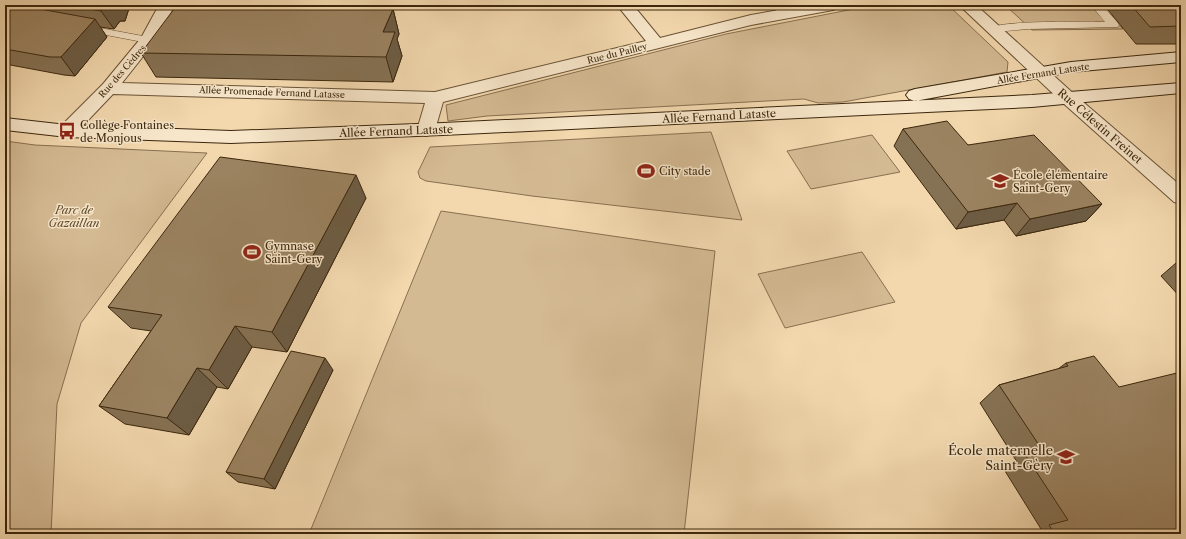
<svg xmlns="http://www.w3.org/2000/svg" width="1186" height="539" font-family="'Libre Caslon Text',serif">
	<rect width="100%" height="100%" fill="#f3d8ae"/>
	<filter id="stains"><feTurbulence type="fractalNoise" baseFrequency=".005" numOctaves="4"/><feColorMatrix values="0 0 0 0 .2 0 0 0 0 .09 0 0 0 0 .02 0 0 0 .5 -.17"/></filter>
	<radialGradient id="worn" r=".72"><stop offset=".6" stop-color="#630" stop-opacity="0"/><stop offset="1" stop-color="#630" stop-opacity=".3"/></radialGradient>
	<path fill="#d4ba93" stroke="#887050" d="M874 5H948L1008 62 1007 72 843 102 818 103 804 99 487 116 448 121 446 105 726 34Z
		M1005 5H1101L1123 29 1032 30Z
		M711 132 742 220 532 196 426 181 420 178 418 172 430 147Z
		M872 135 900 172 811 189 787 151Z
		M5 141 35 145 207 153 81 323 57 404 51 534H5Z
		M441 211 715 251 684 534H309Z
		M862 252 895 302 785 328 758 274Z"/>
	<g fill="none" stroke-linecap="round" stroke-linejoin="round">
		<g stroke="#6a5335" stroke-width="1">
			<path id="lane" d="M771 5H782L790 14 789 16H781Z
				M1091 5H1102L1118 23 1119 25 1118 27 1028 29 994 32 989 29C995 20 1089 22 1105 22Z
				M84 25 148 37 153 40 148 43 80 30 79 28 80 26Z"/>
		</g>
		<g stroke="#6a5335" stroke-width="2">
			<path id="street" d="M159 5H175L156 40 122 83 435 92 646 41 617 5H633L660 38 751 15 808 5H841L838 8 833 10 751 25 443 102 435 130 433 134 426 136 419 134 417 130 425 103 113 94 74 135 67 137 60 135 58 131 60 127 103 84 141 38Z
				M959 5H976L1075 95 1181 186V204L1174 202 1063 103Z"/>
		</g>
		<g stroke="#3c270d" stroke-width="2">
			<path id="secondary" d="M1181 52V62L1071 72 915 101 909 99 906 95 909 91 915 89 1071 62Z
				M1181 83V93L1032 107 443 135 231 143 67 137 5 130V118L67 125 231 131 443 123 1032 95Z"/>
		</g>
		<use href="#lane" fill="#f7e6ca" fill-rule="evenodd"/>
		<use href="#street" fill="#f7e6ca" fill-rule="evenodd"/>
		<use href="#secondary" fill="#f7e6ca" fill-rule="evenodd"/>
	</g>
	<path fill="#857153" stroke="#3c270d" d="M5 5H130L125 21H120L114 29 100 27 107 37 75 76 64 75 5 64Z
		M1104 5H1181V44H1136Z
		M393 9 399 34 397 39 402 56 393 82 156 77 141 53Z
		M903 129 968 145 1102 204 1086 221 1016 236 1004 220 956 229 894 146Z
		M366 198 287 352 252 347 228 389 217 387 189 435 125 424 99 406 151 331 131 328 108 307Z
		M1181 262V298L1161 276 1176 263Z
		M1066 363 1181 534H1032L1041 529 1005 471 1017 462 980 403 999 385 1058 369Z
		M333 370 275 489 238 482 226 472Z"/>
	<path fill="#6c5c44" stroke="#3c270d" d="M18 5H28L36 16Z
		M107 5H130L125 21H120L114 29 101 11Z
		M393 9 399 34 397 39 402 56 393 82 386 57 383 32Z
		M95 19 107 37 75 76 61 57Z
		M356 175 366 198 287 352 272 332Z
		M1017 203 1004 220 956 229 968 212Z
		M1102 204 1086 221 1016 236 1030 219Z
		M235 326 252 347 228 389 209 370Z
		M325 358 333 370 275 489 264 479Z
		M197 368 217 387 189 435 167 418Z"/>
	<path fill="#9b8361" stroke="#3c270d" d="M5 5H18L95 19 61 57H50L5 49Z
		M67 5H107L101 11Z
		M177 5H388L393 9 383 32H395L386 57 141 53Z
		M1131 5H1181V26L1150 27Z
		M947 121 968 145 1034 135 1102 204 1030 219 1017 203 968 212 903 129Z
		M220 157 356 175 272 332 235 326 209 370 197 368 167 418 99 406 162 315 108 307Z
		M1181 262V268L1176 263Z
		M291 351 325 358 264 479 226 472Z
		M1094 356 1119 387 1181 372V534H1055L1049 525 1068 520 1026 456 1043 451 999 385 1068 366 1066 363Z"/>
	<defs>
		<g id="bus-bare" transform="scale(1.38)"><path d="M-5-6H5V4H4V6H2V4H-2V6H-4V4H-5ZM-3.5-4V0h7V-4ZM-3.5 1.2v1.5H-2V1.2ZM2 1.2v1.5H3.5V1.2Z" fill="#8f2418" stroke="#f7e6ca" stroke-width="2.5" paint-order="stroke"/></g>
		<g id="stadium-bare" transform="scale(1.38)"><path d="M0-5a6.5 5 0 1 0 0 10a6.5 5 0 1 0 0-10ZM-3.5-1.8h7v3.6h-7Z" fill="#8f2418" stroke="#f7e6ca" stroke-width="2.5" paint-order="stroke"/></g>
		<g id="school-bare" transform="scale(1.38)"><path d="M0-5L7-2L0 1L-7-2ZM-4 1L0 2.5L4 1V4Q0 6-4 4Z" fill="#8f2418" stroke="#f7e6ca" stroke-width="2.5" paint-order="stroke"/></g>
	</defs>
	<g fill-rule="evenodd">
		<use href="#bus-bare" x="67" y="131"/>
		<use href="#stadium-bare" x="646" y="171"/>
		<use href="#school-bare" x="1000" y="181"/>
		<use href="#stadium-bare" x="252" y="252"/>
		<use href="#school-bare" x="1066" y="457"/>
	</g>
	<g text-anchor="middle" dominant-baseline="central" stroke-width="3" stroke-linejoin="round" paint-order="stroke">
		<g font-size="9" fill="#3c270d" stroke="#f7e6ca">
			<text transform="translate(617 53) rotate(-14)">Rue du Pailley</text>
			<text transform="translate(122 71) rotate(-49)">Rue des Cèdres</text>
			<text transform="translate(1043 73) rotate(-9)">Allée Fernand Lataste</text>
			<text transform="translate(272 92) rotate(2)">Allée Promenade Fernand Latasse</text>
		</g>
		<g font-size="11" fill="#3c270d" stroke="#f7e6ca">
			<text transform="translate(719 116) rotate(-3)">Allée Fernand Lataste</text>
			<text transform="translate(1100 126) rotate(41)">Rue Célestin Freinet</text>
			<text transform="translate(396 131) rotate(-2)">Allée Fernand Lataste</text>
		</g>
		<g font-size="11" fill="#3c270d" stroke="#f7e6ca" text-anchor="start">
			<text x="80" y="125">Collège Fontaines<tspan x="80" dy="13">de Monjous</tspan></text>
			<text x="659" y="171">City stade</text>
			<text x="1013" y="175">École élémentaire<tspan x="1013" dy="13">Saint-Gery</tspan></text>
			<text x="265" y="246">Gymnase<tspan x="265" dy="13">Saint-Gery</tspan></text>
		</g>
		<g font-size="11" font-style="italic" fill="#624c2e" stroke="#f7e6ca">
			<text x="74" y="210">Parc de<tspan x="74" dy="13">Gazaillan</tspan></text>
		</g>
		<g font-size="13" fill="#3c270d" stroke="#f7e6ca" text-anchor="end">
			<text x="1053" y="450">École maternelle<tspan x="1053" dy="15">Saint-Gèry</tspan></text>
		</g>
	</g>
	<rect width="1186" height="539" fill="none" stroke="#f3d8ae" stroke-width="20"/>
	<rect x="6" y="6" width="1174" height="527" fill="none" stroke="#3c270d" stroke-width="2"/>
	<rect x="10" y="10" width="1166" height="519" fill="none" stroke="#3c270d"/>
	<rect width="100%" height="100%" filter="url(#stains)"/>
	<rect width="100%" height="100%" fill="url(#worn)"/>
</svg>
